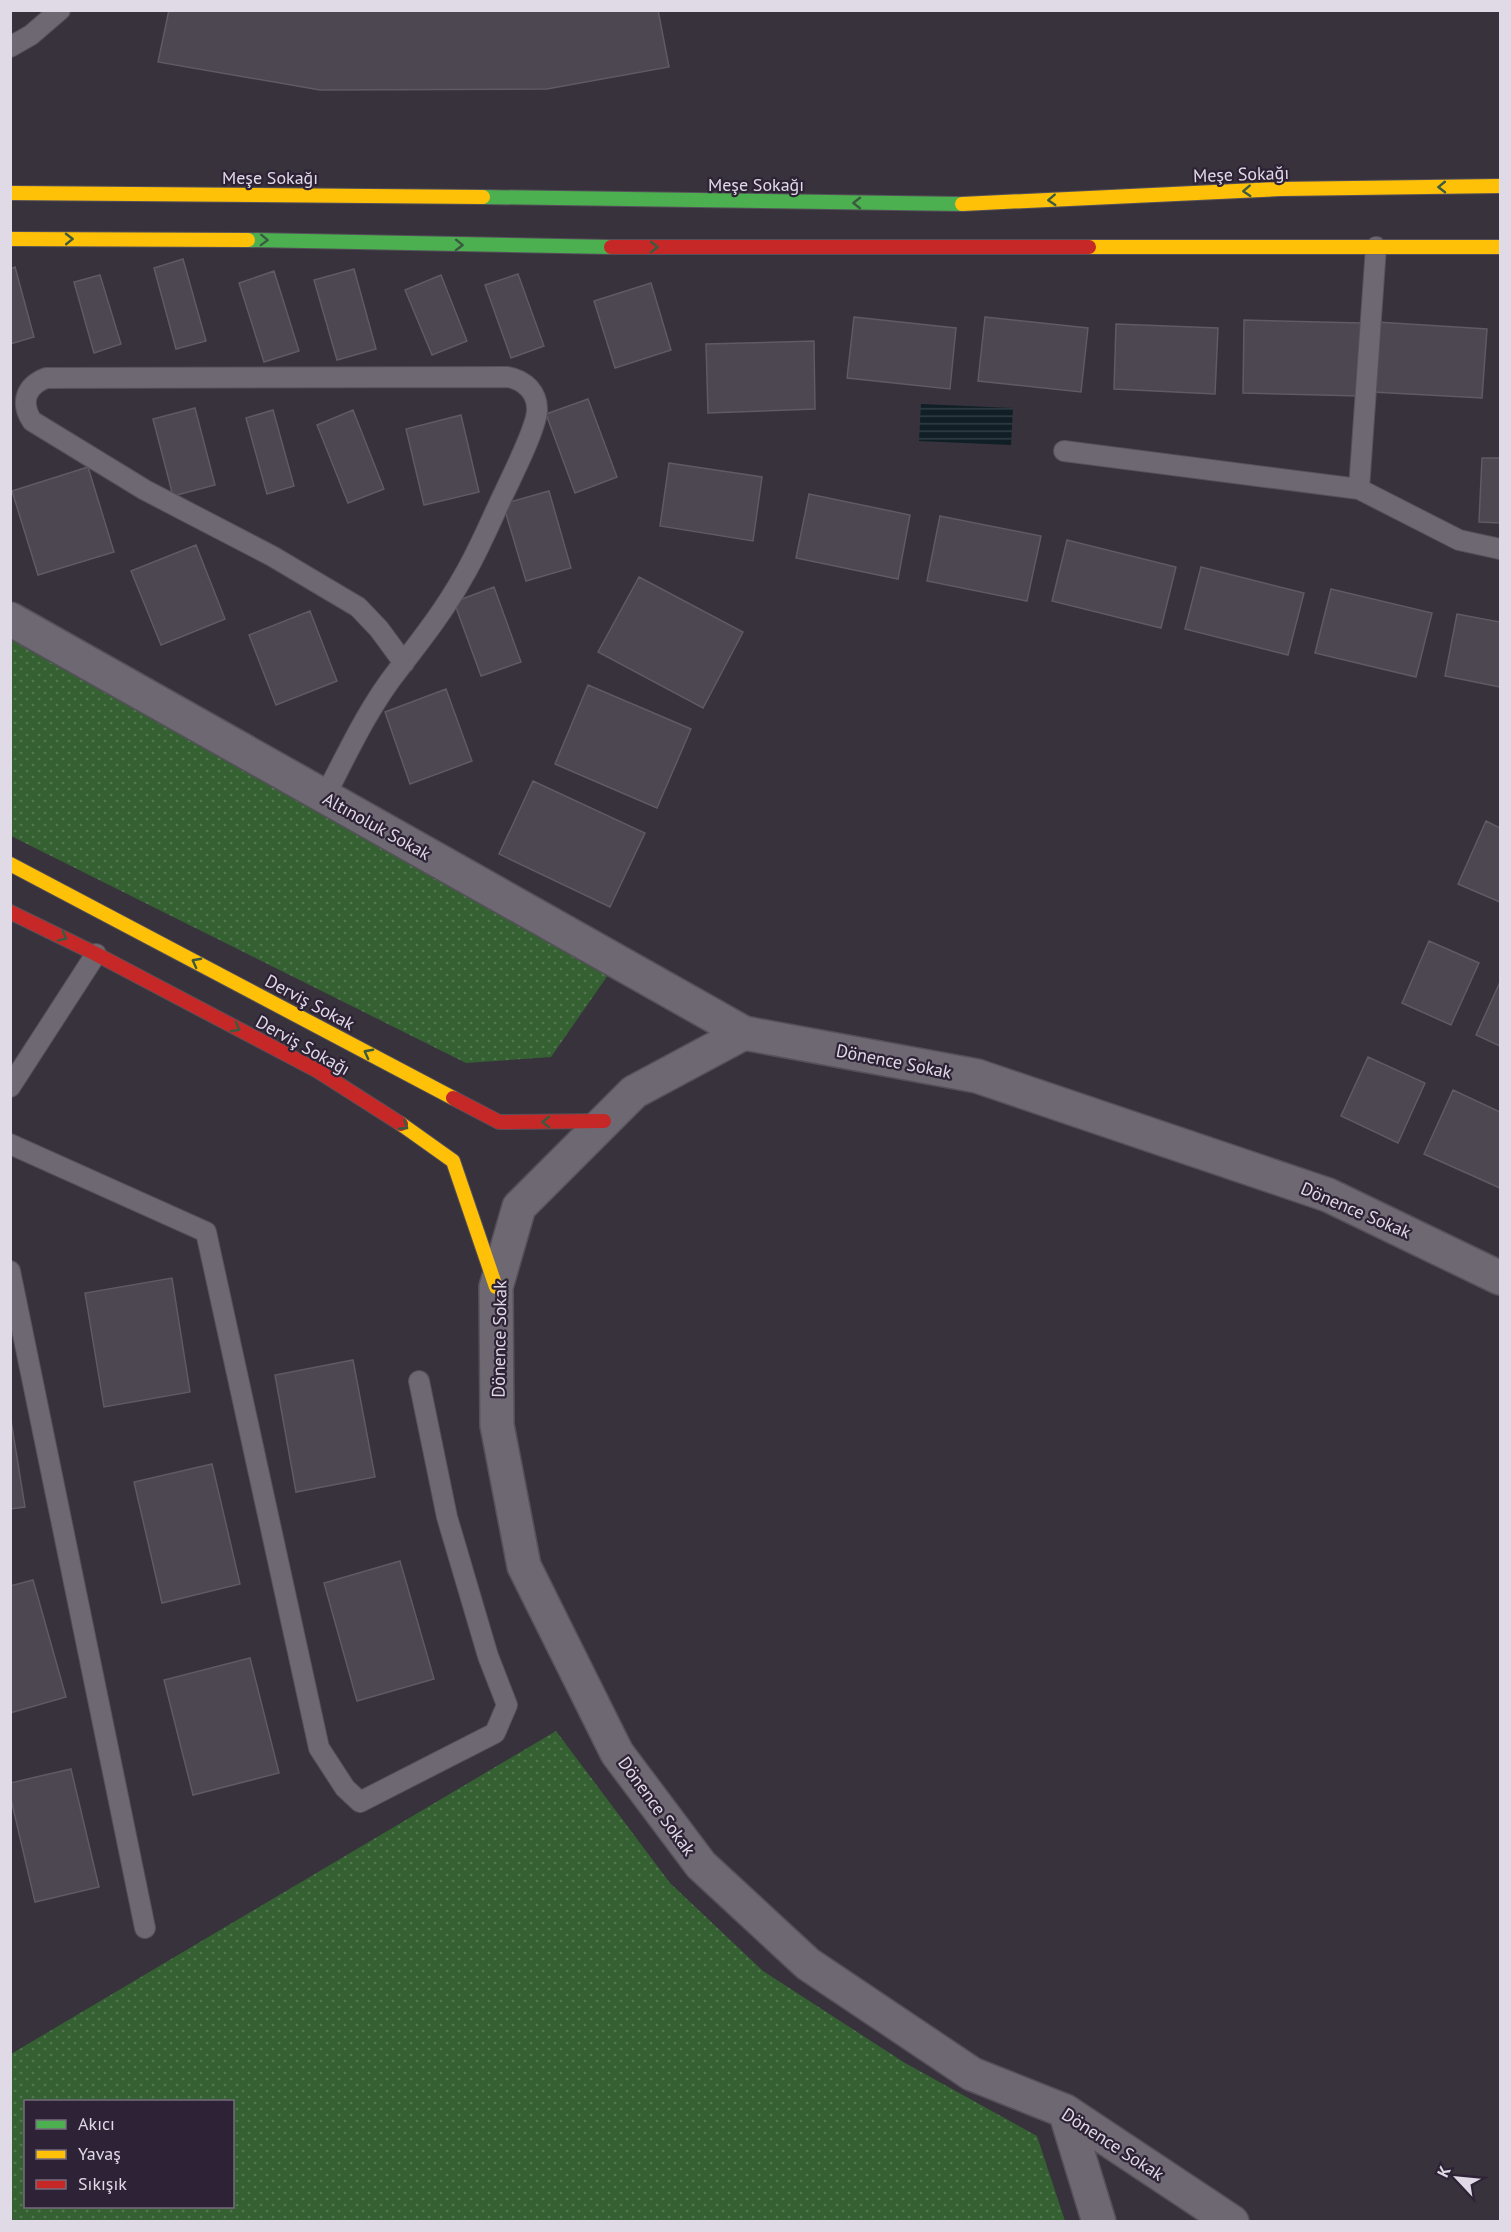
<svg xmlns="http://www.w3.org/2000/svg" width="1511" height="2232" font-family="'PT Sans',sans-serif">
	<defs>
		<pattern id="grass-dots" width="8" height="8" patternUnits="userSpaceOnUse" patternTransform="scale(1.5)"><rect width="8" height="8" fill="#356132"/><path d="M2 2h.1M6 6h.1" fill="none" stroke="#527750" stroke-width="1.8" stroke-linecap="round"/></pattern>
		<pattern id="water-rules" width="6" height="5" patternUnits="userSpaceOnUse" patternTransform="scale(1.5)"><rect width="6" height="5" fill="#101e25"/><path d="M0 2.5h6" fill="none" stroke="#323e45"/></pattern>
	</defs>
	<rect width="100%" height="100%" fill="#37323c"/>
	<path fill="url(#grass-dots)" fill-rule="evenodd" d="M10 613 608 975 551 1057 466 1063 11 836Z
		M556 1731 670 1883 763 1971 905 2063 1037 2136 1065 2221H11V2054ZM26 2102H232V2206H26Z"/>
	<path fill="url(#water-rules)" d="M921 404 1013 408 1011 445 919 441Z"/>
	<path fill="#4c4750" stroke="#5f5a63" stroke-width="1.5" d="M169 10H658L669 67 547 89 320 90 158 62Z
		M183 259 206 341 176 349 154 268Z
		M15 267 34 337 10 344V269Z
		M354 269 376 349 337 360 314 280Z
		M274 271 299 351 264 362 239 283Z
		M518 274 544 346 511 358 485 285Z
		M100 275 121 344 94 353 74 282Z
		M441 275 467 341 432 355 405 290Z
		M651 283 671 350 615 368 594 301Z
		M854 317 956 328 950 389 847 378Z
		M985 317 1088 328 1081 392 978 381Z
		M1244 320 1361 323 1359 396 1243 393Z
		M1377 322 1487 329 1482 398 1373 392Z
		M1116 324 1218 328 1215 394 1114 389Z
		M814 341 815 409 708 413 706 344Z
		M588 399 617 477 575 493 546 414Z
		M195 408 215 485 173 496 153 419Z
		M273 410 294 486 267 494 246 418Z
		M353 410 384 489 348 503 317 425Z
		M461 415 479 492 424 505 406 429Z
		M1482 458H1500V523L1479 522Z
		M669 463 762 477 753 541 660 526Z
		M88 467 114 552 38 575 12 491Z
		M549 491 571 568 526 581 503 504Z
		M809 494 910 515 898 579 796 558Z
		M940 516 1041 536 1027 601 927 581Z
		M1067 540 1176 567 1161 628 1052 601Z
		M196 545 225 619 161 645 131 571Z
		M1201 567 1304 593 1288 655 1185 629Z
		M639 577 743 632 703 708 598 652Z
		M494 587 521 662 481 676 454 602Z
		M1331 589 1432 613 1416 677 1315 653Z
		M310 611 337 681 276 705 249 635Z
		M1457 614 1500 622V687L1445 676Z
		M588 685 691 729 657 808 555 764Z
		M446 689 472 761 410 784 385 712Z
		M533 781 645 833 610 907 499 854Z
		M1486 821 1500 828V902L1458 884Z
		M1429 941 1479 963 1451 1025 1402 1003Z
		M1500 982V1046L1476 1035Z
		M1368 1057 1425 1083 1398 1143 1341 1116Z
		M1453 1090 1500 1112V1188L1424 1154Z
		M172 1278 190 1392 104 1407 85 1293Z
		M353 1360 375 1477 296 1492 275 1375Z
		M10 1414 25 1507 10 1509Z
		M212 1464 240 1584 162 1603 134 1482Z
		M400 1561 434 1679 357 1701 324 1583Z
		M33 1580 66 1697 10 1713V1586Z
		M250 1658 279 1773 193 1795 164 1680Z
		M71 1769 99 1887 35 1902 10 1795V1783Z"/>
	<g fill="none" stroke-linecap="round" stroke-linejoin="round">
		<g stroke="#555059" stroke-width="22">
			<path id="lane" d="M10 47 31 35 60 10
				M1064 451 1359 489 1376 247
				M1359 489 1459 540 1500 549
				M325 796C347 754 368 708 398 670 421 640 444 611 463 577 479 550 491 520 505 491 513 474 536 428 537 411 538 393 525 380 508 377L46 378C26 386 20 402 32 421L145 490 272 556 358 607 379 629 404 663
				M10 1087 96 954
				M10 1144 206 1232 319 1748 345 1788 360 1802 495 1733 507 1705 488 1656 447 1517 419 1381
				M10 1271 145 1928"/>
		</g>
		<g stroke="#555059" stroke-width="36">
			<path id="street" d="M10 619 744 1033
				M1065 2111 1099 2222
				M1232 2222 1065 2111 972 2074 808 1964 701 1865 617 1753 524 1566 497 1425 496 1287 519 1207 634 1092 744 1033 977 1076 1328 1195 1500 1278"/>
		</g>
		<g stroke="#555059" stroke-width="16">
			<path id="fast" d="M483 197 962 204
				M248 240 611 247"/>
		</g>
		<g stroke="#555059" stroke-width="16">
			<path id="slow" d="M10 193 483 197
				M962 204 1280 189 1500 186
				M10 239 248 240
				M1089 247H1500
				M10 864 453 1098
				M401 1124 453 1161 496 1287"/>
		</g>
		<g stroke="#555059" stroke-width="16">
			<path id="jam" d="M611 247H1089
				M10 912 96 954 318 1071 401 1124
				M453 1098 499 1122 604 1121"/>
		</g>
		<use href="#lane" stroke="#6d6871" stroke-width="20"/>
		<use href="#street" stroke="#6d6871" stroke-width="33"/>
		<use href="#fast" stroke="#4caf50" stroke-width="14"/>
		<use href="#slow" stroke="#ffc107" stroke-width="14"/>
		<use href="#jam" stroke="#c62828" stroke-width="14"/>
	</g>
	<defs><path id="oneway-chevron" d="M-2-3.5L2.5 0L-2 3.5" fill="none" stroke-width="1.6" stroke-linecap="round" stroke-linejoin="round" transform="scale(1.5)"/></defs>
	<g stroke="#3a5b40">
		<use href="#oneway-chevron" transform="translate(1442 187) rotate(179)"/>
		<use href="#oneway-chevron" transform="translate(1247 191) rotate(177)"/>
		<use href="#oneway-chevron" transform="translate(1052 200) rotate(177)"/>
		<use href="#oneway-chevron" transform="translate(857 203) rotate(-180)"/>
		<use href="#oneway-chevron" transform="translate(69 239) rotate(-1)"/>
		<use href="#oneway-chevron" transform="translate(264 240) rotate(2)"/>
		<use href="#oneway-chevron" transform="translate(459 245) rotate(1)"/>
		<use href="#oneway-chevron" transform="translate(654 247) rotate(1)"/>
		<use href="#oneway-chevron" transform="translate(63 937) rotate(26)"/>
		<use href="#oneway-chevron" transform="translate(196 962) rotate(-152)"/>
		<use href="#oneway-chevron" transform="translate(236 1028) rotate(28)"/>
		<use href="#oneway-chevron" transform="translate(368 1053) rotate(-152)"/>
		<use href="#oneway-chevron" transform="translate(546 1122) rotate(180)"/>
		<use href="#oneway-chevron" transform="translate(404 1126) rotate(33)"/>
	</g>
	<g text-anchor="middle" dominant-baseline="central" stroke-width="4.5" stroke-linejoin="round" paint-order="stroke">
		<g font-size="18" fill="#e0d9e6" stroke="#2e2336">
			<text transform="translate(1241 174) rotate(-2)">Meşe Sokağı</text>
			<text x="270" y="177">Meşe Sokağı</text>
			<text x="756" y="184">Meşe Sokağı</text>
			<text transform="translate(377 826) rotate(29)">Altınoluk Sokak</text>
			<text transform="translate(310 1002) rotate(28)">Derviş Sokak</text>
			<text transform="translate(303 1045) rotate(29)">Derviş Sokağı</text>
			<text transform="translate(894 1061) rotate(11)">Dönence Sokak</text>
			<text transform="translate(1356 1210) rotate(23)">Dönence Sokak</text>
			<text transform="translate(499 1339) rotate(-89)">Dönence Sokak</text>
			<text transform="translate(657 1806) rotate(54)">Dönence Sokak</text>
			<text transform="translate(1113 2144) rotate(33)">Dönence Sokak</text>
		</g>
	</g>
	<rect width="1511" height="2232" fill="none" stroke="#e0d9e6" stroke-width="24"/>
	<rect x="24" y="2100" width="210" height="108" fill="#2e2336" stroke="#756c7c" stroke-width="1.5"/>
	<rect x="36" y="2120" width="30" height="9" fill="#4caf50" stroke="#756c7c" stroke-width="1.5"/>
	<text x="78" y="2130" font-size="18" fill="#e0d9e6">Akıcı</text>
	<rect x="36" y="2150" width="30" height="9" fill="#ffc107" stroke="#756c7c" stroke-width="1.5"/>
	<text x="78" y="2160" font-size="18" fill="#e0d9e6">Yavaş</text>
	<rect x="36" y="2180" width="30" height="9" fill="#c62828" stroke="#756c7c" stroke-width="1.5"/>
	<text x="78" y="2190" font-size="18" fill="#e0d9e6">Sıkışık</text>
	<g transform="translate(1457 2178) rotate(296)" stroke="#2e2336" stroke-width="4.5" paint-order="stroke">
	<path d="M0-4.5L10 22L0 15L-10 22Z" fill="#e0d9e6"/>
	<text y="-9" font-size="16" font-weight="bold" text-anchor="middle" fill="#e0d9e6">K</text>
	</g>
</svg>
